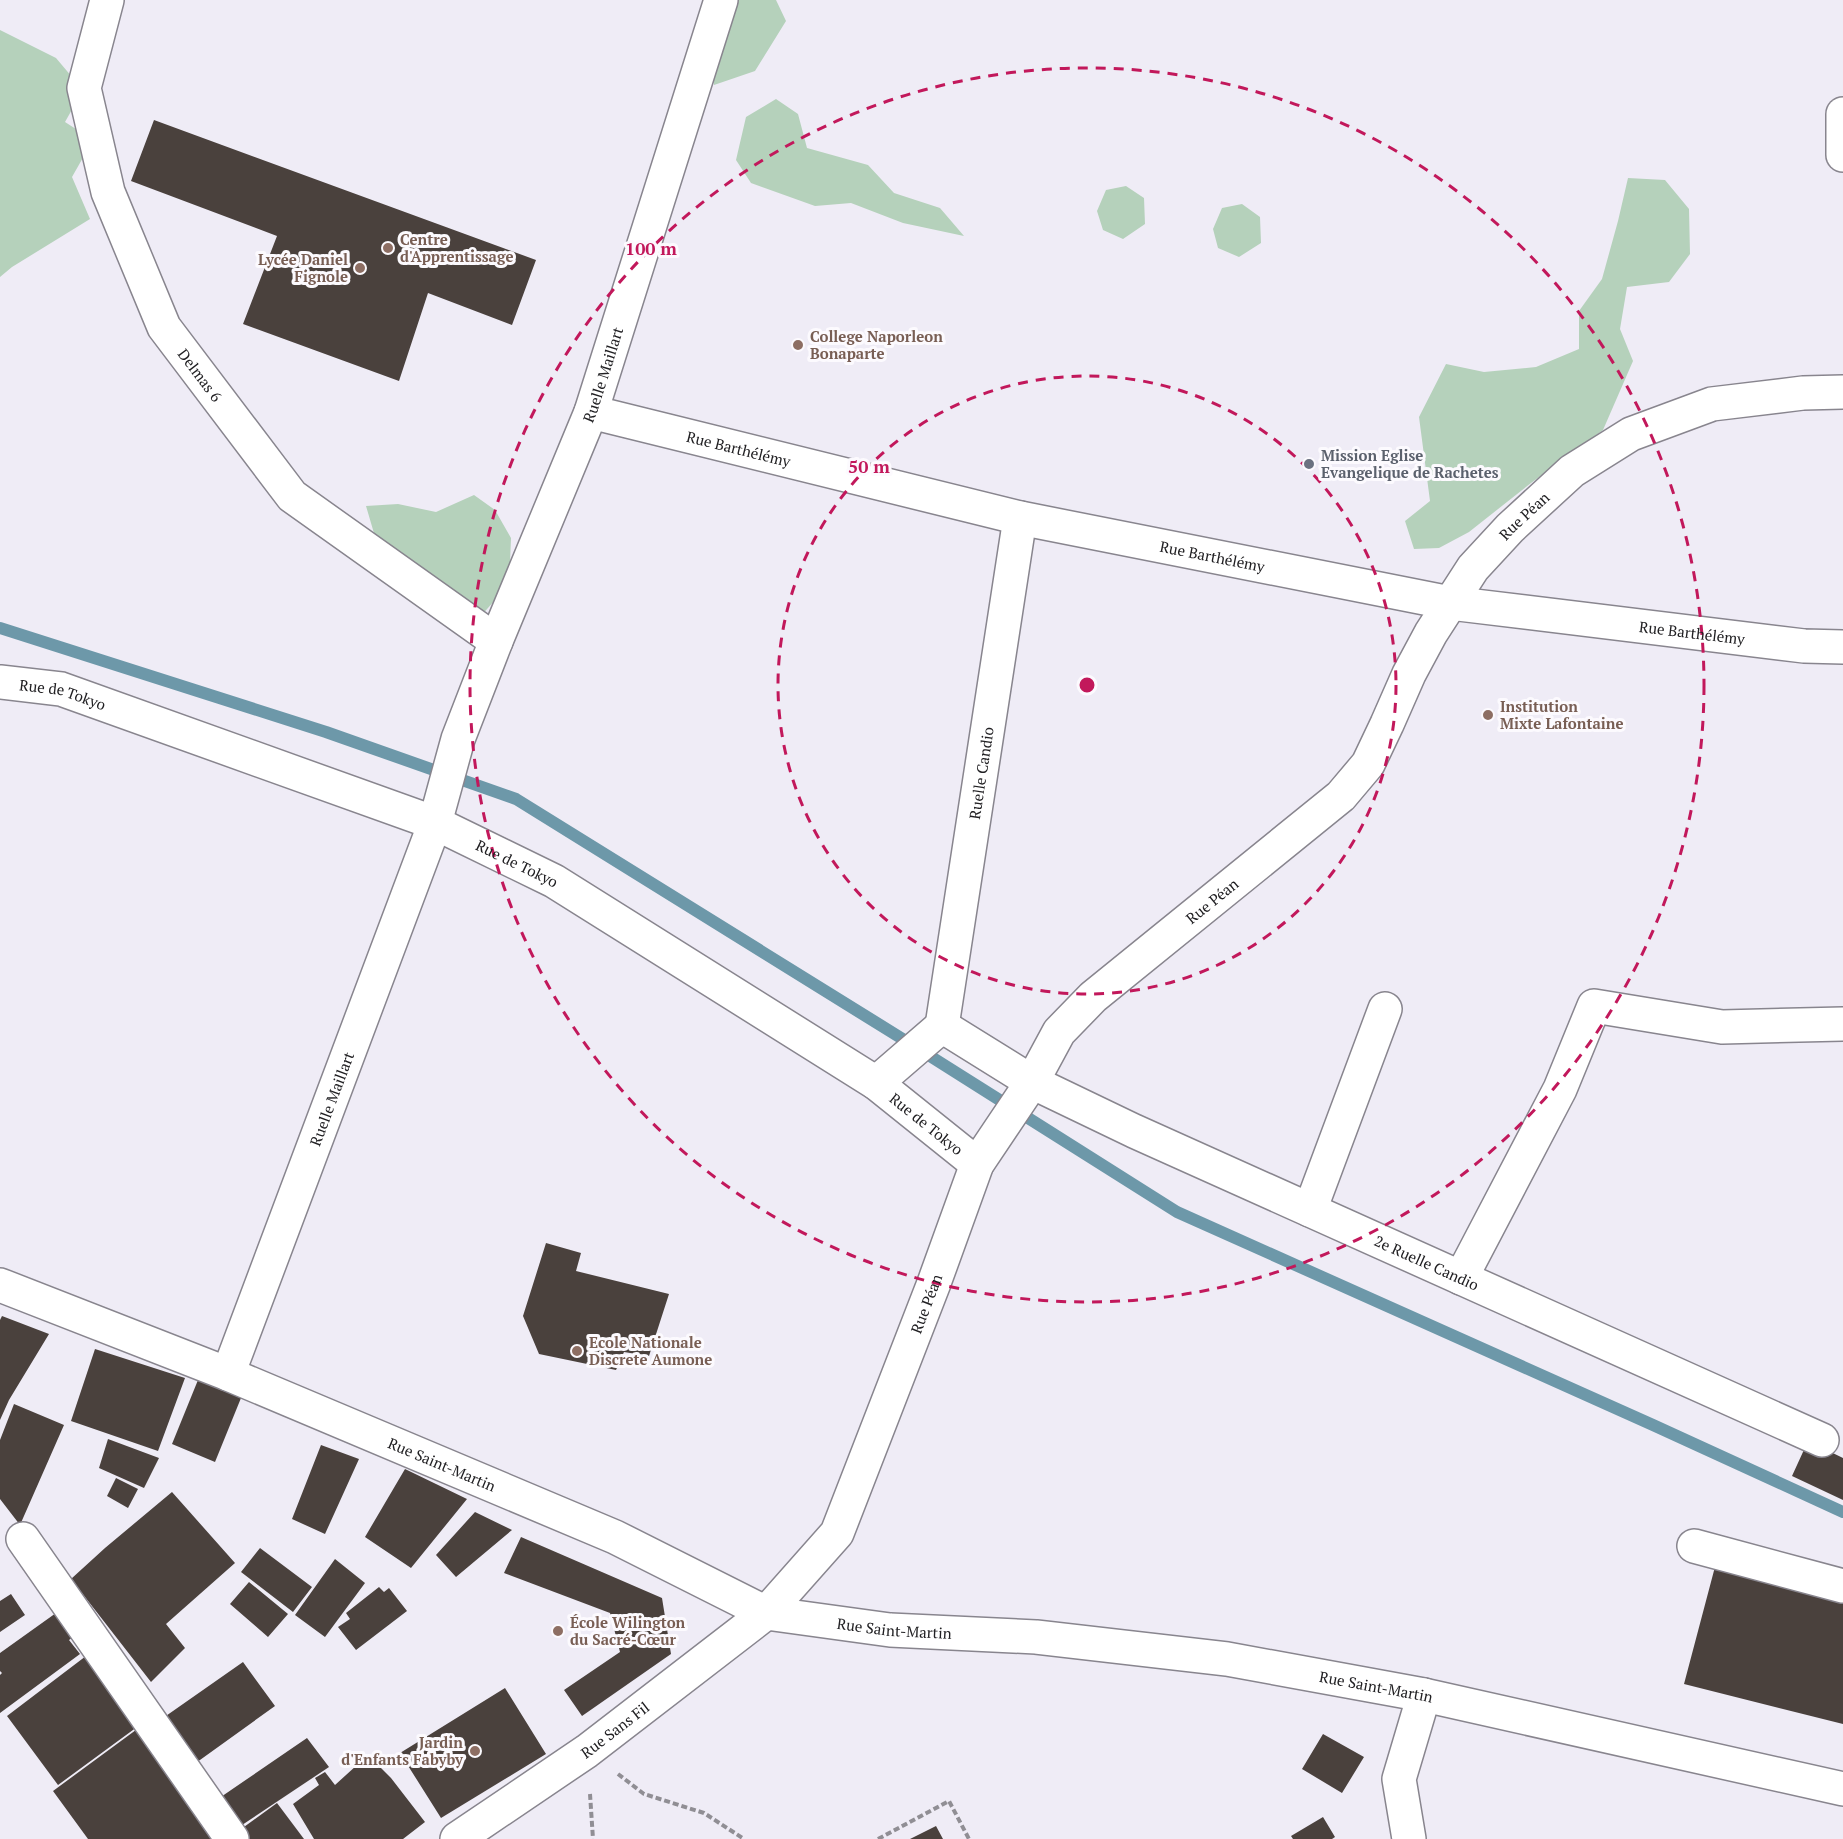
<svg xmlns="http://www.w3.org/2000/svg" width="1843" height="1839" font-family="'PT Serif',serif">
	<rect width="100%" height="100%" fill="#efecf6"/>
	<path fill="#b5d1bb" d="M732 0H776L786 21 755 71 714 85 712 66Z
		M0 30 56 58 83 90 65 122 93 140 72 177 90 219 12 267 0 277Z
		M776 99 798 114 807 148 868 165 894 193 940 208 964 236 903 223 851 203 815 206 751 183 736 160 746 117Z
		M1628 178 1665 180 1689 209 1690 254 1669 282 1627 287 1620 329 1633 361 1603 430 1531 483 1469 532 1439 548 1414 549 1405 521 1430 501 1419 417 1446 364 1484 372 1536 367 1579 349V311L1602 279 1618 221Z
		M1126 186 1144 198 1145 224 1123 239 1103 230 1097 211 1106 190Z
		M1242 204 1260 217 1261 243 1239 257 1218 248 1213 229 1222 208Z
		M474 495 495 510 511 538 510 563 495 600 480 617 376 540 366 506 398 504 436 512Z"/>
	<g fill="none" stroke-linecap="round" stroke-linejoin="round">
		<path stroke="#6d98a9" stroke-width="12" d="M0 628 326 732 516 799 922 1051 1177 1212 1653 1425 1843 1512"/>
	</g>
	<path fill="#4a413d" d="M154 120 536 260 512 325 428 293 399 381 243 324 277 236 131 181Z
		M546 1243 581 1253 576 1271 669 1294 649 1356 624 1352 616 1370 539 1354 523 1316Z
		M2 1316 49 1334 9 1400 0 1420V1320Z
		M95 1349 185 1378 158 1451 71 1421Z
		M198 1380 241 1398 215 1462 172 1444Z
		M14 1404 64 1425 20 1525 0 1499V1440Z
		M108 1439 159 1458 144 1488 99 1468Z
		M1808 1441 1843 1458V1500L1792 1476Z
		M321 1445 359 1459 325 1534 292 1519Z
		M405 1469 467 1499 411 1568 365 1537Z
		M116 1478 138 1489 128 1508 107 1496Z
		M172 1492 235 1563 166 1624 185 1648 151 1682 71 1579 105 1548Z
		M475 1512 512 1530 456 1577 436 1555Z
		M521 1537 662 1598 671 1654 582 1716 564 1690 620 1652 610 1613 504 1573Z
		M260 1548 312 1587 293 1612 241 1572Z
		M335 1559 365 1583 325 1637 295 1615Z
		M1716 1563 1843 1595V1724L1684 1684Z
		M249 1582 288 1614 268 1637 230 1604Z
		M379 1587 384 1592 389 1588 407 1611 356 1650 338 1627 350 1619 346 1613Z
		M11 1594 25 1615 0 1632V1601Z
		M56 1613 73 1637 69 1640 80 1654 0 1713V1675L2 1673 0 1671V1653Z
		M86 1656 137 1727 58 1785 7 1716Z
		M243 1662 275 1706 193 1765 163 1718Z
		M505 1688 546 1754 441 1818 400 1753Z
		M140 1727 222 1839H88L53 1791Z
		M1323 1734 1364 1757 1342 1793 1302 1769Z
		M307 1738 329 1767 236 1829 215 1801Z
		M368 1755 391 1778 425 1822 403 1839H314L293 1804 319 1785 315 1778 325 1772 335 1785Z
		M277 1803 304 1839H243L237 1832Z
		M1323 1817 1335 1837 1332 1839H1293L1291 1836Z
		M936 1826 943 1839H910Z"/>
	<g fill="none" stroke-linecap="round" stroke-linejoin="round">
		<g stroke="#88858e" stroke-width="36">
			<g id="minor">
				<path id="s1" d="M107 0 84 88 108 192 164 327 292 496 496 641"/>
				<path d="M1843 114V155"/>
				<path id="s2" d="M591 412 1020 518 1450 603 1804 646 1843 647"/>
				<path id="s3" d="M0 682 61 689 435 823 554 881 876 1083 977 1164"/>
				<path id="s4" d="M942 1026 1032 1082 1134 1131 1822 1440"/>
				<path id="s5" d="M942 1026 1020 518"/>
				<path d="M876 1083 942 1026"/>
				<path d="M1310 1210 1385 1009"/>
				<path d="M1461 1278 1560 1089 1594 1006 1722 1027 1843 1024"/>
				<path id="s6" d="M0 1285 228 1374 615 1537 766 1613 890 1630 1036 1637 1227 1659 1424 1695 1843 1789"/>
				<path id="s7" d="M228 1374 435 823 458 739 496 641 591 412 721 0"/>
				<path d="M23 1539 232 1839"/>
				<path d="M1694 1546 1843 1586"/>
				<path id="s8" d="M457 1839 587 1751 766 1613 837 1533 934 1283 977 1164 1032 1082 1059 1032 1093 997 1341 796 1368 764 1387 724 1409 674 1431 633 1473 568 1510 528 1572 471 1631 434 1712 404 1803 393 1843 392"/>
				<path d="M1409 1839 1399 1779 1424 1695"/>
			</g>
		</g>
		<path stroke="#908e94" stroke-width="4" stroke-dasharray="6 3" stroke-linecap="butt" d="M618 1774 644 1794 704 1813 744 1839
			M590 1794 593 1839
			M878 1839 949 1801 969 1839"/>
		<use href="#minor" stroke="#fff" stroke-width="33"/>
	</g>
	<g fill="none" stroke="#c2185b" stroke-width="3" stroke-dasharray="10 8">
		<circle cx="1087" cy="685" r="309"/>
		<circle cx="1087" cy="685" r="617"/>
	</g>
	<g fill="#8d6e63" stroke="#fcfafe" stroke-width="2">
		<circle cx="388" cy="248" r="6"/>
		<circle cx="360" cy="268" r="6"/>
		<circle cx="798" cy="345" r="6"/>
		<circle cx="1488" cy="715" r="6"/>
		<circle cx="577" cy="1351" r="6"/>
		<circle cx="558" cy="1631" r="6"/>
		<circle cx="475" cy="1751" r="6"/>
	</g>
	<circle fill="#6b7280" stroke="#fcfafe" stroke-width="2" cx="1309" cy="464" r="6"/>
	<g text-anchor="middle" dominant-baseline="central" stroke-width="6" stroke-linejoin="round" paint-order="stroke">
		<g font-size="15" font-weight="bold" fill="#785e54" stroke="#fcfafe" text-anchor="start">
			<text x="400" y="239">Centre<tspan x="400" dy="17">d'Apprentissage</tspan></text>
			<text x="348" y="259" text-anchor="end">Lycée Daniel<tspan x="348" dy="17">Fignole</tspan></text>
			<text x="810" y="336">College Naporleon<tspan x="810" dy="17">Bonaparte</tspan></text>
			<text x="1500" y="706">Institution<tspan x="1500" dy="17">Mixte Lafontaine</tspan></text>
			<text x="589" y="1342">Ecole Nationale<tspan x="589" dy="17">Discrete Aumone</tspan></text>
			<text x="570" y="1622">École Wilington<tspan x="570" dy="17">du Sacré-Cœur</tspan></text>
			<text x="463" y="1742" text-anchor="end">Jardin<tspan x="463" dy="17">d'Enfants Fabyby</tspan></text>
		</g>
		<g font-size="15" fill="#212023" stroke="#fcfafe">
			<text stroke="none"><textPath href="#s1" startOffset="404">Delmas 6</textPath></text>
			<text stroke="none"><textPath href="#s7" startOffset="1068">Ruelle Maillart</textPath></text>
			<text stroke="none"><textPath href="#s2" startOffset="152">Rue Barthélémy</textPath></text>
			<text stroke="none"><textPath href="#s8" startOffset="1746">Rue Péan</textPath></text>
			<text stroke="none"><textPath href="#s2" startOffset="638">Rue Barthélémy</textPath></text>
			<text stroke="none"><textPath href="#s2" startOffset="1124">Rue Barthélémy</textPath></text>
			<text stroke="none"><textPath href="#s3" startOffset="64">Rue de Tokyo</textPath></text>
			<text stroke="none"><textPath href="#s5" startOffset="256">Ruelle Candio</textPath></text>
			<text stroke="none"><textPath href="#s3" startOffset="550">Rue de Tokyo</textPath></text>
			<text stroke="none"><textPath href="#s8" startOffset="1242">Rue Péan</textPath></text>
			<text stroke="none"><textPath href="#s7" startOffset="294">Ruelle Maillart</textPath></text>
			<text stroke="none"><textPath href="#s3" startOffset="1036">Rue de Tokyo</textPath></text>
			<text stroke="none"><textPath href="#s4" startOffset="540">2e Ruelle Candio</textPath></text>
			<text stroke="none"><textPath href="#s8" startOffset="736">Rue Péan</textPath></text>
			<text stroke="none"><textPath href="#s6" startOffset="477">Rue Saint-Martin</textPath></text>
			<text stroke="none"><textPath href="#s6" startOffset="963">Rue Saint-Martin</textPath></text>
			<text stroke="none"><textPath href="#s6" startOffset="1449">Rue Saint-Martin</textPath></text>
			<text stroke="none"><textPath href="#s8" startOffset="192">Rue Sans Fil</textPath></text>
		</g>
		<g font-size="15" font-weight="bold" fill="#5b616d" stroke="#fcfafe" text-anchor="start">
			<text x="1321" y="455">Mission Eglise<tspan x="1321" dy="17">Evangelique de Rachetes</tspan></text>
		</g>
	</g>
	<circle cx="1087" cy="685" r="9" fill="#c2185b" stroke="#fcfafe" stroke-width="3"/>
	<g font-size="18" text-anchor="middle" font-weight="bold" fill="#c2185b" stroke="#fcfafe" stroke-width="6" stroke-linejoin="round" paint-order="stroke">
		<text x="651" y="255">100 m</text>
		<text x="869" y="473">50 m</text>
	</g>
</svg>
